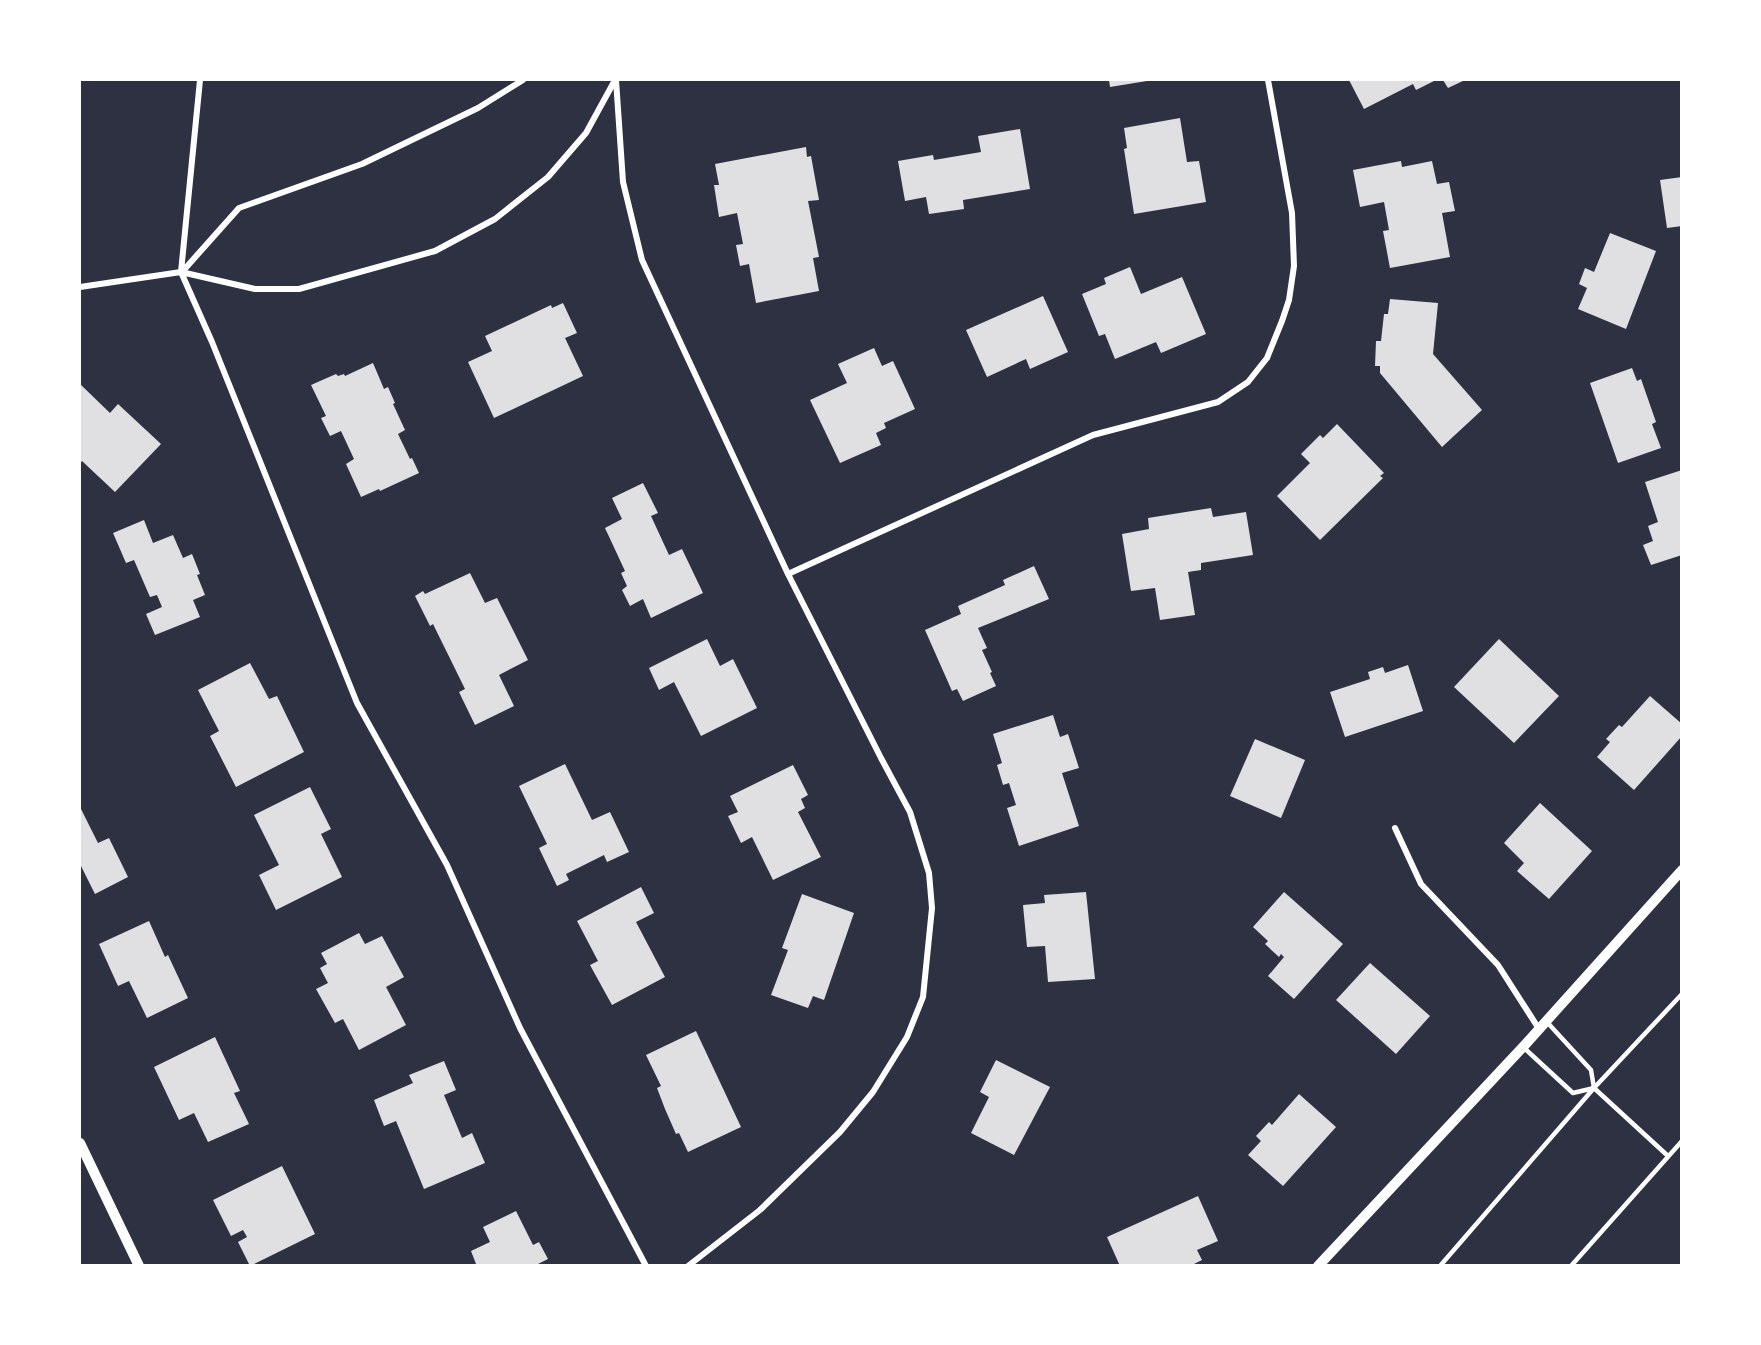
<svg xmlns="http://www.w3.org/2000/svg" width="1761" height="1345" font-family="'Sofia Sans Condensed',sans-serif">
	<rect width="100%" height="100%" fill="#2d3142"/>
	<path fill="#e0e0e3" d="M1109 80H1147V81L1110 87Z
		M1349 80H1436L1416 90 1413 84 1364 109Z
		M1443 80H1465L1448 88Z
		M1180 118 1187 162 1199 161 1206 202 1134 214 1124 149 1127 148 1124 128Z
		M1020 129 1030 189 963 200 964 209 929 214 926 197 905 201 898 161 933 155 934 160 981 152 978 136Z
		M806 147 807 157 811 156 819 200 808 201 819 257 813 258 819 291 756 303 749 264 740 266 736 245 743 244 737 213 719 217 714 185H719L715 164Z
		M1401 161 1402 167 1432 161 1437 184 1449 182 1455 211 1442 213 1450 257 1390 268 1383 231 1389 230 1384 202 1360 207 1353 170Z
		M1682 177V226L1667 228 1660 180Z
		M1610 233 1656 251 1626 329 1578 309 1587 288 1579 284 1585 268 1594 272Z
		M1130 267 1141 294 1182 277 1206 334 1161 353 1156 342 1115 359 1105 334 1099 336 1082 294 1106 284 1104 278Z
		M1043 296 1068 352 1030 369 1026 359 987 377 966 330Z
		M1390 299 1438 303 1433 354 1482 410 1442 447 1380 373V366H1375L1376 341H1381L1384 314H1388Z
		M563 303 577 333 565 338 583 376 494 418 468 362 492 351 485 336 551 305 552 308Z
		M874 348 882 366 893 361 915 409 884 423 886 428 876 433 881 445 840 463 810 400 847 383 838 364Z
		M373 363 384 389 388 387 395 403 393 404 405 430 398 434 410 459 412 458 419 473 380 491 379 489 361 497 346 464 354 459 341 431 330 436 321 418 326 416 311 385 336 374 338 376 344 374 345 376Z
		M1632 368 1637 381 1641 379 1656 422 1652 424 1661 448 1618 463 1590 383Z
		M80 384 110 413 118 404 161 444 115 492 82 461 80 463Z
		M1337 424 1384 473 1380 476 1383 478 1320 540 1277 496 1310 463 1301 454 1320 435 1323 438Z
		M1682 470V555L1651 565 1643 545 1653 541 1648 526 1658 522 1645 482Z
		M643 483 658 513 651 516 669 555 682 549 703 593 651 618 643 599 630 606 622 590 627 586 621 573 625 571 605 528 622 519 612 498Z
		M1211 508 1213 517 1246 512 1253 555 1201 563V570L1188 572 1195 615 1160 620 1155 588 1131 591 1122 534 1149 529 1148 518Z
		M144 520 153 543 173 535 183 558 192 554 200 574 197 575 205 595 193 600 200 617 155 635 146 614 162 607 157 595 150 597 134 560 126 563 113 533Z
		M1034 566 1049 599 978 628 987 648 982 650 992 672 990 673 996 686 963 701 957 689 952 691 925 630 961 614 958 606 1005 585 1003 580Z
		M470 573 485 603 497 598 528 660 499 675 514 706 475 725 459 692 465 689 433 624 430 626 415 596 423 591 425 594Z
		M707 639 720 666 733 659 757 708 701 736 674 682 659 690 649 668Z
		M1499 639 1559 696 1514 743 1454 687Z
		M250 663 269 699 277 696 304 752 236 787 210 736 219 731 198 690Z
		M1408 665 1423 711 1345 737 1330 692 1370 679 1368 672 1383 667 1385 673Z
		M1650 696 1682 724V736L1634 790 1597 757 1610 742 1606 739 1619 725 1622 727Z
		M1053 715 1060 737 1068 734 1079 768 1062 773 1079 826 1019 846 1007 808 1016 805 1009 783 1003 785 997 765 1002 763 993 734Z
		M1255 739 1305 760 1281 818 1230 796Z
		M565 764 592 820 610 812 629 852 607 862 604 855 566 874 569 880 557 886 539 848 547 844 519 786Z
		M793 765 808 795 801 799 805 808 798 812 821 857 773 880 752 837 741 843 728 816 738 812 730 796Z
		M310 787 331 829 321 834 342 877 276 910 259 875 279 865 254 815Z
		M1540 803 1592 851 1549 899 1517 871 1524 863 1504 843Z
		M80 807 98 843 109 838 128 877 95 894 80 864Z
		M641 887 654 913 636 922 665 977 612 1005 590 965 598 961 577 921Z
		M1086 892 1095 979 1048 982 1045 946 1027 947 1023 905 1045 903 1044 895Z
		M1284 892 1343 944 1294 999 1268 976 1284 957 1281 954 1279 957 1265 944 1268 941 1253 927Z
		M802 894 854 913 824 1000 813 996 808 1008 771 995 788 950 782 948Z
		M149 921 165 957 168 955 188 998 147 1018 129 981 118 986 99 944Z
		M359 933 365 944 382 936 404 977 386 987 406 1025 359 1050 343 1019 335 1023 316 989 328 983 320 968 327 964 321 953Z
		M1370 963 1430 1016 1396 1054 1336 1000Z
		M696 1031 741 1127 688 1152 679 1133 676 1134 665 1109 657 1088 661 1086 646 1055Z
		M215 1037 240 1091 234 1093 249 1124 208 1142 194 1113 179 1120 154 1067Z
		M996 1060 1050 1087 1014 1155 971 1133 989 1097 980 1092Z
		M444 1061 456 1090 444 1095 462 1138 472 1133 485 1163 424 1189 396 1121 384 1126 374 1100 413 1083 409 1075Z
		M1299 1094 1336 1127 1283 1186 1248 1155 1261 1141 1256 1136 1269 1122 1272 1125Z
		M282 1166 315 1234 250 1266 238 1242 247 1237 243 1230 231 1236 213 1200Z
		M1198 1196 1218 1241 1197 1250 1202 1260 1190 1266H1120L1107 1237Z
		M516 1211 533 1245 539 1242 548 1259 534 1266H472L476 1264 471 1251 490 1242 483 1227Z"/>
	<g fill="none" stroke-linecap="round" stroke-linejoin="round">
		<path stroke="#fff" stroke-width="4.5" d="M1546 1021 1591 1070 1594 1088 1668 1156
			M1523 1047 1573 1093 1594 1088
			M1440 1266 1594 1088 1682 994
			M1571 1266 1682 1141"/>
		<path stroke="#fff" stroke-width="6" d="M200 80 181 272 212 342 357 703 447 865 520 1028 646 1266
			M616 80 623 182 642 260 788 574 881 758 910 812 929 873 932 908 923 997 907 1037 873 1092 840 1132 760 1210 688 1266
			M182 272 239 208 362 164 478 108 523 80
			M80 287 181 272 255 289H299L435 251 495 219 548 177 586 133 615 80
			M788 574 1093 435 1218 402 1248 382 1267 358 1282 321 1289 300 1294 266 1292 213 1268 80
			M1395 828 1421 884 1498 965 1539 1029"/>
		<path stroke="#fff" stroke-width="10" d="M80 1143 139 1266
			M1318 1266 1523 1047 1682 870"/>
	</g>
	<rect width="1761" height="1345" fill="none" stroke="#ffffff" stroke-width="162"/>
</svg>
